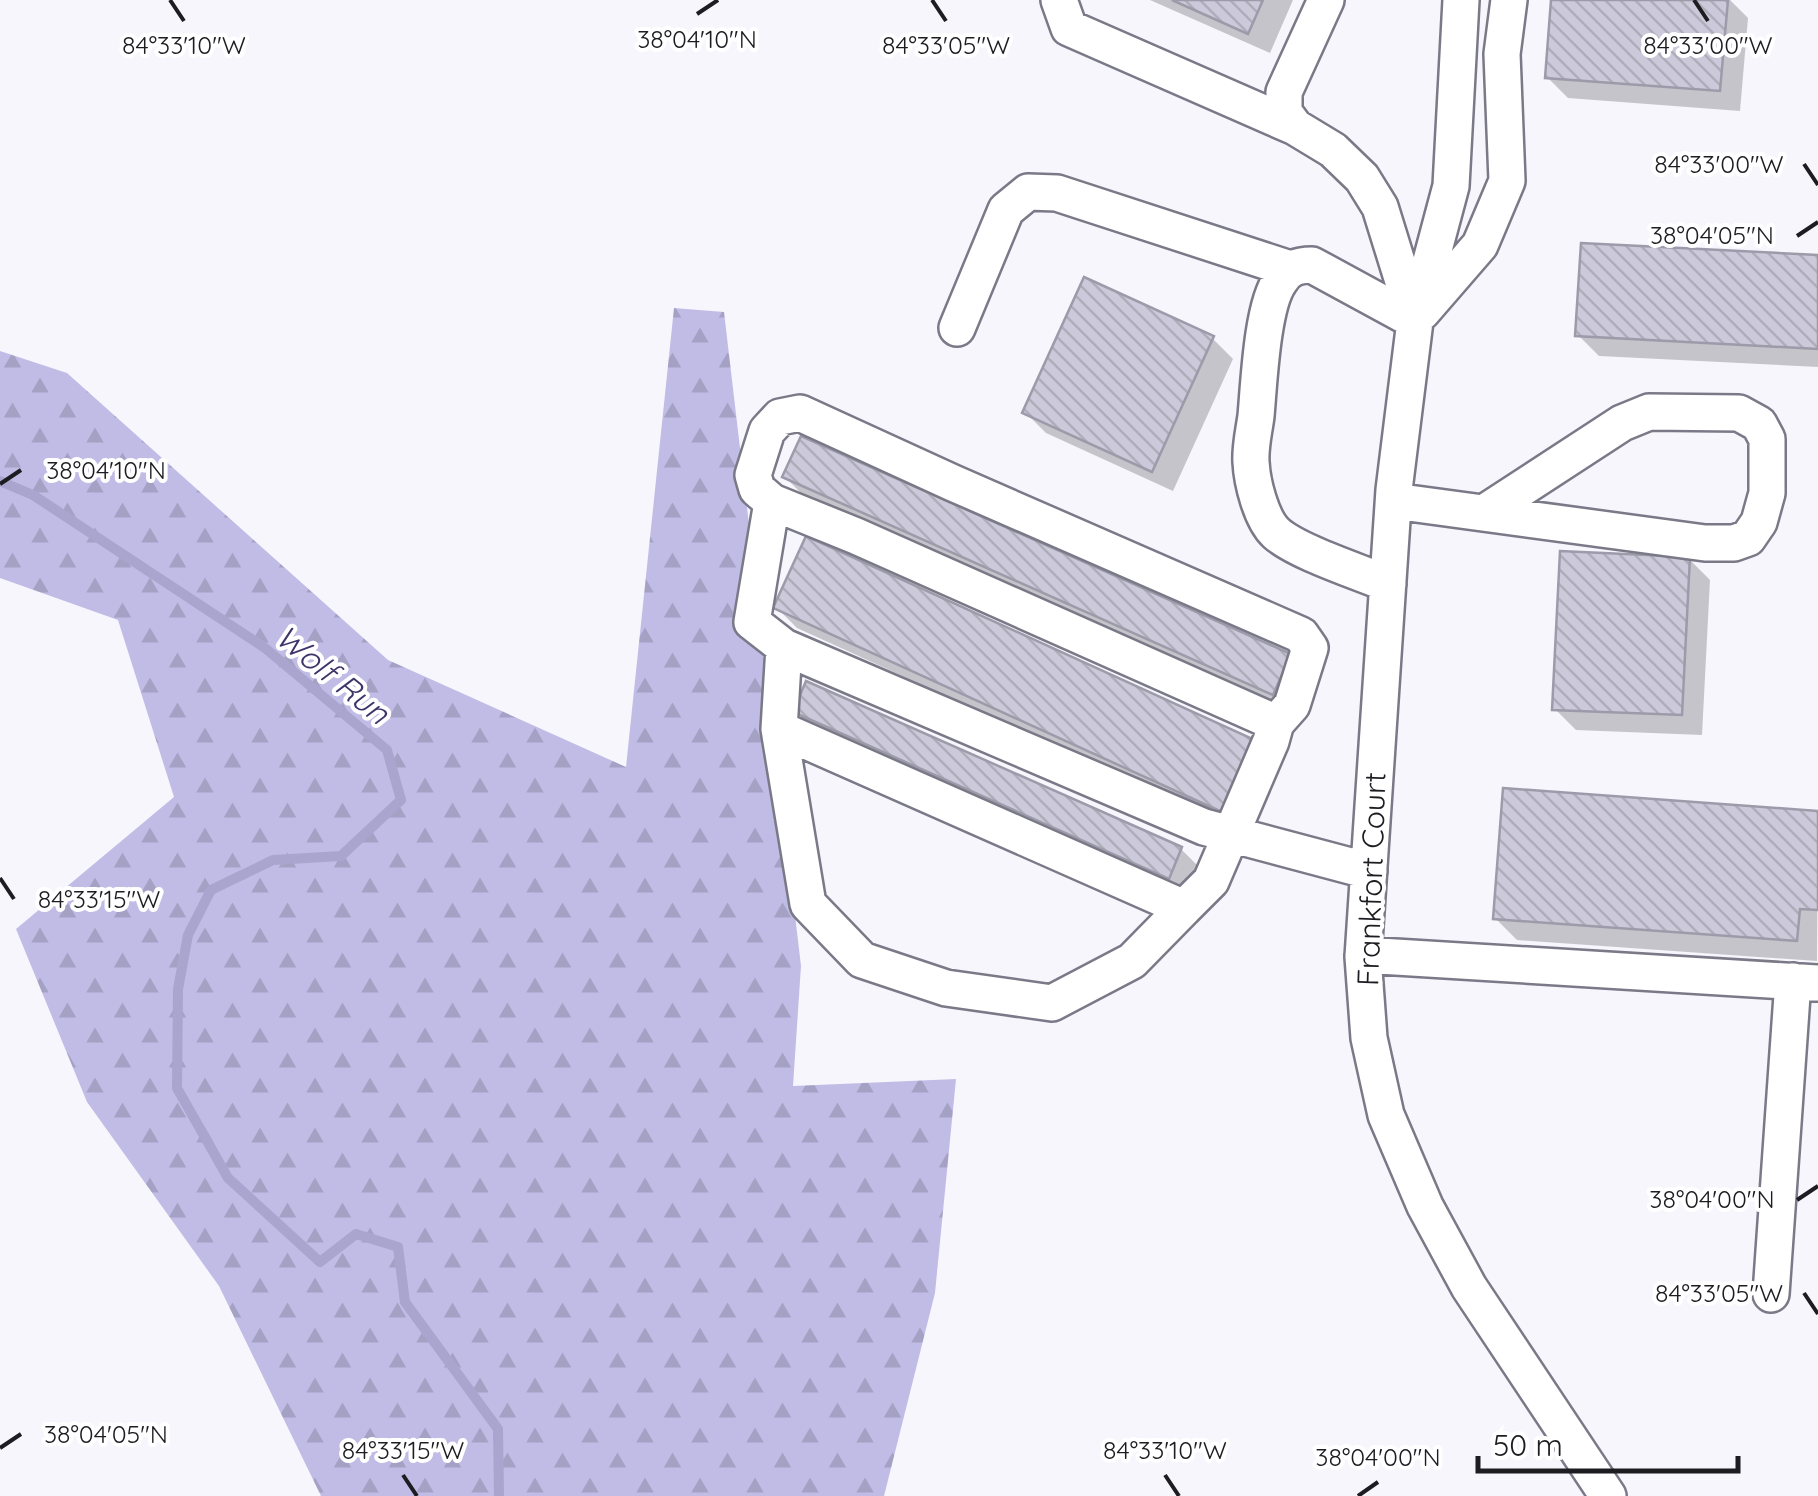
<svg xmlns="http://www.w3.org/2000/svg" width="1818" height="1496" font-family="Quicksand,sans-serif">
	<defs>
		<pattern id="forest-firs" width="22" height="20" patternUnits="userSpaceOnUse" patternTransform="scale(2.5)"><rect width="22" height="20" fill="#c1bce6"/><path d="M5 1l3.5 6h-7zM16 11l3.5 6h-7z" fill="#a5a1c5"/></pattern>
		<pattern id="building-back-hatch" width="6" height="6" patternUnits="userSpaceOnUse" patternTransform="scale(2.5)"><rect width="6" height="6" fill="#cccada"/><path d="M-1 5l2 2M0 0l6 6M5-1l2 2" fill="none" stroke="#afadbb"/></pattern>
	</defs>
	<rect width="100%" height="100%" fill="#f7f6fd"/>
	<path fill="url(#forest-firs)" d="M674 308 724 312 801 966 793 1086 956 1079 935 1293 884 1496H321L219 1286 87 1102 16 929 174 797 118 620 0 578V351L67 373 388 660 626 767Z"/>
	<path fill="#0003" d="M1150 0H1293L1270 53Z
		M1554 0H1730L1748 18 1740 111 1568 98 1547 77Z
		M1818 257V367L1599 356 1578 335Z
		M1212 338 1233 359 1173 491 1046 433 1025 412Z
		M785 477 1290 657 1294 715 806 498Z
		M1689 559 1710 580 1702 735 1576 730 1555 709Z
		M776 607 1253 742 1243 831 797 628Z
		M796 712 1181 849 1197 865 1185 893 811 728Z
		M1818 814 1817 961 1517 940 1496 919Z"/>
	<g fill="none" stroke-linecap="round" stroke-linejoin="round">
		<path stroke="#aaa5cf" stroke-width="10" d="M0 481 33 495 265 648 387 750 401 800 341 856 273 860 211 890 188 935 178 989 177 1088 228 1178 320 1262 356 1234 398 1247 405 1302 498 1429 499 1496"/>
	</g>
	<path fill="url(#building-back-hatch)" stroke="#9d9baa" stroke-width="2.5" d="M1172 0H1263L1248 34Z
		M1551 0H1728L1720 91 1545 78Z
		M1581 243 1818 255V349L1575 336Z
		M1084 277 1214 336 1152 472 1022 413Z
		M801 436 1291 654 1273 695 782 477Z
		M806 536 1255 740 1222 812 773 608Z
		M1560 551 1690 557 1682 715 1552 710Z
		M806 681 1182 847 1169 879 793 712Z
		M1503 788 1818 811V910L1800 909 1797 941 1493 919Z"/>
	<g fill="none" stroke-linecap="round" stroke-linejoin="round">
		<g stroke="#7a7987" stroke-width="40">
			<path id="minor" d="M1059 0 1069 28 1295 127
				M1326 0 1284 92V112L1295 127 1333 150 1362 178 1380 207 1415 320
				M1461 0 1451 186 1415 321 1394 490 1363 957 1369 1038 1386 1115 1425 1206 1469 1287 1608 1496
				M1422 312 1480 245 1507 181 1502 54 1509 0
				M957 328 1006 210 1028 192 1057 193 1290 269
				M1394 501 1705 543H1734L1748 538 1759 522 1767 493V439L1759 424 1739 413 1649 412 1622 423 1484 513
				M772 502 757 489 753 475 767 431 780 417 800 413 953 483 1301 635 1310 648 1292 705 1276 723
				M1388 584C1360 572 1297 552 1276 533 1261 519 1252 482 1251 462 1250 447 1254 431 1256 416 1259 383 1262 306 1280 281 1288 268 1298 265 1312 265L1415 321
				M784 647 752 622 772 502 856 536 1276 723 1271 741 1211 881 1184 908 779 729 784 647 1204 827 1369 871
				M779 729 808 904 862 960 946 988 1052 1003 1132 961 1184 908
				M1363 955 1818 983
				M1771 1294 1793 981"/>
		</g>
		<use href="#minor" stroke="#fff" stroke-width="35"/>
	</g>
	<path fill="none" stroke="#1c1c21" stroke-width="4" d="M170 0 184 21M932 0 946 21M1694 0 1708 21M697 14 718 0M1804 164 1818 185M1797 236 1818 222M0 484 21 470M0 878 14 899M1797 1200 1818 1186M1804 1293 1818 1314M0 1448 21 1434M403 1475 417 1496M1165 1475 1179 1496M1358 1496 1378 1482"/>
	<g text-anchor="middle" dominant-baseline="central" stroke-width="8" stroke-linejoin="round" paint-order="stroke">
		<g font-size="30" fill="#1c1c21" stroke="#fff">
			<text transform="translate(1371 879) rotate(-88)">Frankfort Court</text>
		</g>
		<g font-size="32" font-style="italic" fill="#3f346a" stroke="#fff">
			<text transform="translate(333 674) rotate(39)">Wolf Run</text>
		</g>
	</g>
	<g font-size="25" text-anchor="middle" fill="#1c1c21" stroke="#fff" stroke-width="8" stroke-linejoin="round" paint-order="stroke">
		<text x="697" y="48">38°04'10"N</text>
		<text x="184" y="54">84°33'10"W</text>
		<text x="946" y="54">84°33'05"W</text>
		<text x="1708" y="54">84°33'00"W</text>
		<text x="1719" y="173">84°33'00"W</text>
		<text x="1712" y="244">38°04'05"N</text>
		<text x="106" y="479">38°04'10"N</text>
		<text x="99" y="908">84°33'15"W</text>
		<text x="1712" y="1208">38°04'00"N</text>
		<text x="1719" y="1302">84°33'05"W</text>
		<text x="106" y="1443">38°04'05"N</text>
		<text x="403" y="1459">84°33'15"W</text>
		<text x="1165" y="1459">84°33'10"W</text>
		<text x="1378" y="1466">38°04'00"N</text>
	</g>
	<path d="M1478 1456v15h260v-15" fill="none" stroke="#1c1c21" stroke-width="5"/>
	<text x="1493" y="1456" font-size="30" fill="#1c1c21" stroke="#ffffff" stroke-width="8" paint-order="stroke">50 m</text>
</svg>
